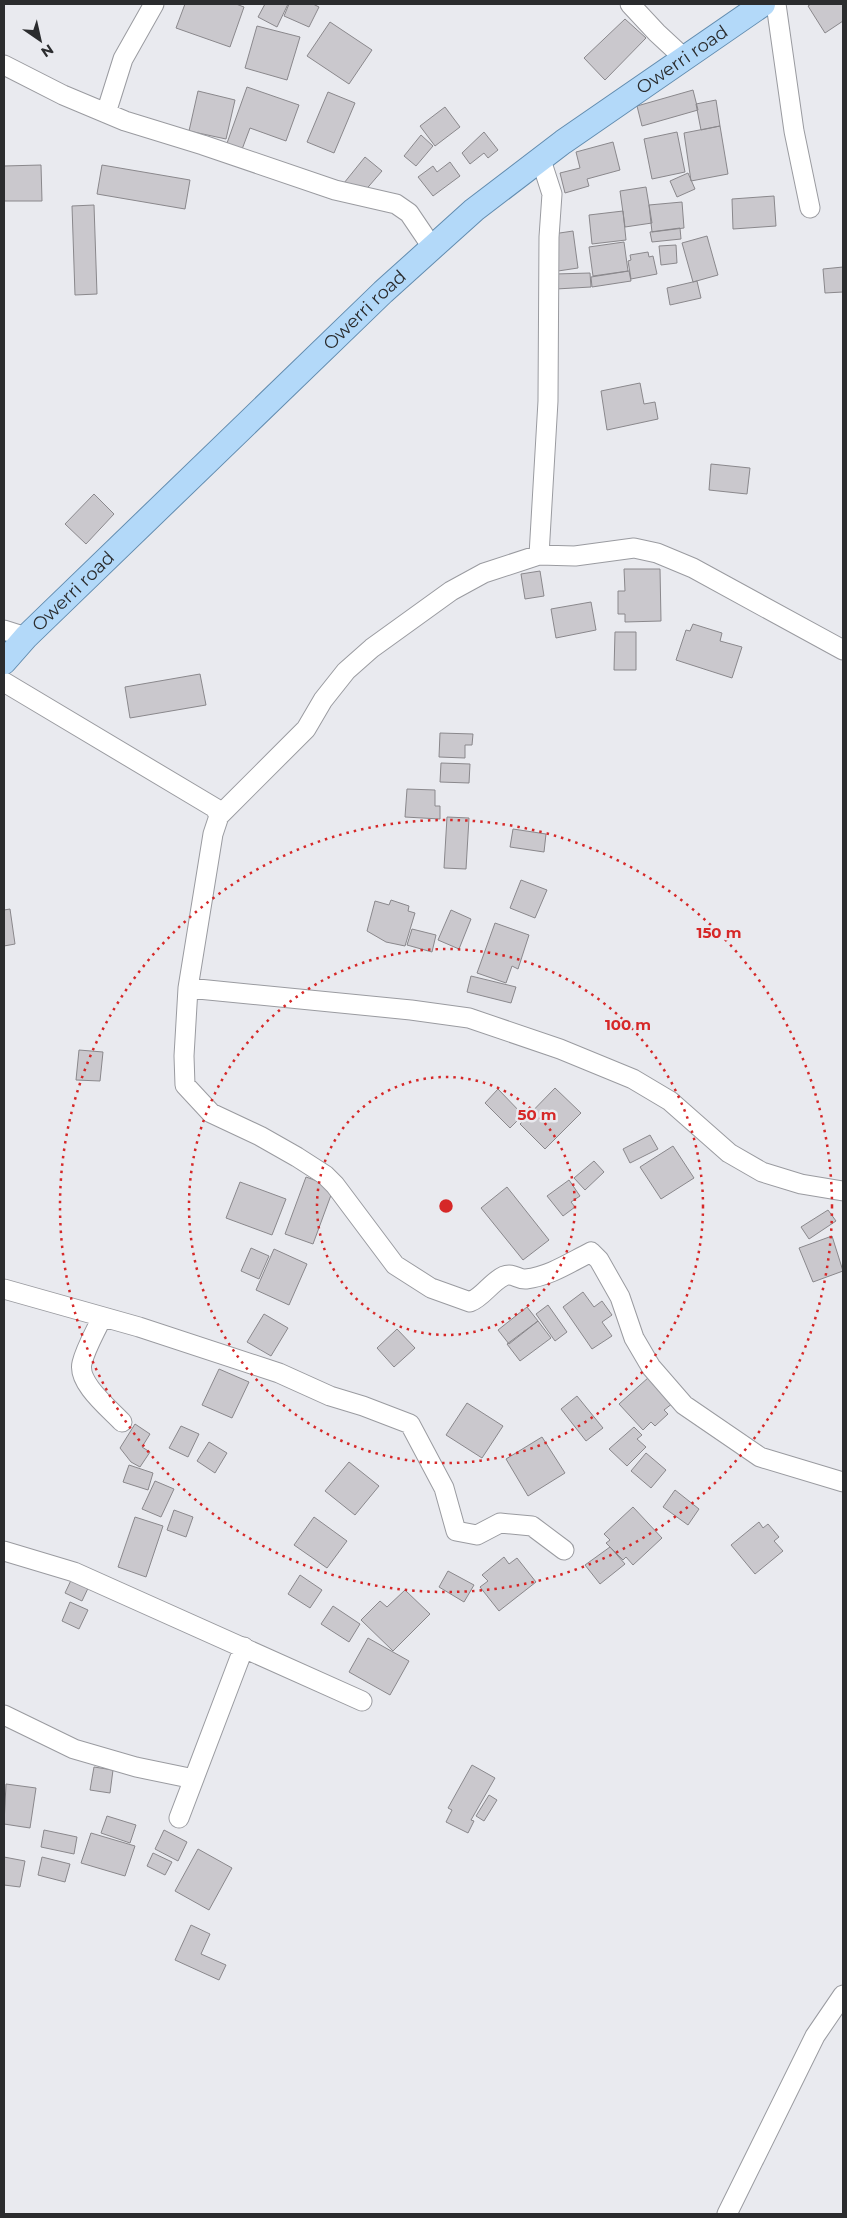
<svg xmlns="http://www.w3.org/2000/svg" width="847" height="2218" font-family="Montserrat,sans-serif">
	<rect width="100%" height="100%" fill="#e9eaef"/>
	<path fill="#cac8cd" stroke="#8a888c" d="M185 4H236L244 7 230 47 176 28Z
		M265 4H288L277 27 258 17Z
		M289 4H313L319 7 309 27 284 16Z
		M811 4H843V21L825 33 808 6Z
		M625 19 646 38 605 80 584 58Z
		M330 22 372 50 349 84 307 56Z
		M257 26 300 37 287 80 245 68Z
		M247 87 299 105 286 141 250 128 241 152 226 146Z
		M693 90 698 110 642 126 637 106Z
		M198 91 235 100 226 139 189 131Z
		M328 92 355 103 334 153 307 142Z
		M716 100 720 126 701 130 696 104Z
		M445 107 460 127 435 146 420 126Z
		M720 126 728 174 691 181 684 133Z
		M484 132 498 150 488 158 484 153 470 164 462 153Z
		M677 132 685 172 652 179 644 139Z
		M421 135 433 146 416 166 404 156Z
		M613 142 620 170 587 179 589 186 565 193 560 173 580 168 576 152Z
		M365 157 382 171 363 193 344 183Z
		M450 162 460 176 433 196 418 177 433 166 437 172Z
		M41 165 42 201H4V166Z
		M102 165 190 180 185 209 97 194Z
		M688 173 695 189 677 197 670 181Z
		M646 187 652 223 625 227 620 191Z
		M774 196 776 226 733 229 732 199Z
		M682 202 684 228 652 232 649 205Z
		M94 205 97 294 75 295 72 206Z
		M623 211 626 240 592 244 589 215Z
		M680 228 681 239 652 242 650 232Z
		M573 231 578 268 558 271 553 234Z
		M707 236 718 275 693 282 682 243Z
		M624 242 628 271 593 276 589 247Z
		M676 245 677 263 661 265 659 246Z
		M648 252 649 257 653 256 657 274 631 279 628 261 631 260 630 255Z
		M843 267V292L825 293 823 269Z
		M629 271 631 281 592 287 591 277Z
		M590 273 591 287 556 289 555 274Z
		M697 281 701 298 670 305 667 288Z
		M640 383 644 404 655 402 658 419 607 430 601 391Z
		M711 464 750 468 747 494 709 490Z
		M94 494 114 514 86 544 65 524Z
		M624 569H660L661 621 625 622V614H618V591H625Z
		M540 571 544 596 525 599 521 574Z
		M591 602 596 630 556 638 551 609Z
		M693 624 722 633 720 641 742 647 732 678 676 660 686 630 690 631Z
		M615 632H636V670H614Z
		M200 674 206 705 130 718 125 687Z
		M440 733 473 734 472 745H465V758L439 757Z
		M441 763 470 764 469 783 440 782Z
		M407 789 435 790V806H440V819L405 817Z
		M447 817 469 818 466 869 444 868Z
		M513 829 546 834 544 852 510 847Z
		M521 880 547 890 535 918 510 908Z
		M391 900 409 906 408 911 415 913 405 946 386 942 367 931 375 901 389 905Z
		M10 909 15 944 4 946V910Z
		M451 910 471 919 459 949 438 940Z
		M495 923 529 935 518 969 512 966 506 983 477 973Z
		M412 929 436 935 432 952 407 945Z
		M471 976 516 987 511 1003 467 992Z
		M79 1050 103 1052 100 1081 76 1080Z
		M555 1088 581 1113 545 1149 520 1124Z
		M498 1089 523 1115 510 1128 485 1103Z
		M650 1135 658 1149 630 1163 623 1149Z
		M673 1146 694 1178 661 1199 640 1167Z
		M594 1161 604 1172 585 1190 574 1178Z
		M306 1177 334 1187 313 1244 285 1234Z
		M569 1180 580 1196 571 1202 575 1207 563 1216 547 1196Z
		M240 1182 286 1199 272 1235 226 1218Z
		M507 1187 549 1240 523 1260 481 1208Z
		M828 1210 836 1221 809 1239 801 1227Z
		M832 1236 843 1271 813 1282 799 1248Z
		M251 1248 269 1256 259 1279 241 1271Z
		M274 1249 307 1264 289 1305 256 1290Z
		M583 1292 594 1307 602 1301 612 1315 602 1322 612 1336 592 1349 563 1307Z
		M548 1305 567 1332 555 1341 536 1314Z
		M527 1307 538 1321 509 1344 498 1330Z
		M264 1314 288 1328 271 1356 247 1342Z
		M538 1321 551 1338 520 1361 507 1344Z
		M397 1329 415 1348 394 1367 377 1348Z
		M219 1369 249 1382 232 1418 202 1405Z
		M649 1377 673 1403 664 1410 668 1414 655 1426 651 1422 643 1430 619 1404Z
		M577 1396 603 1428 586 1441 561 1409Z
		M467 1403 503 1426 482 1458 446 1435Z
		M135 1424 150 1434 142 1447 150 1452 140 1467 131 1462 120 1448Z
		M181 1426 199 1434 188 1457 169 1448Z
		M634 1427 642 1435 637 1439 646 1447 627 1466 609 1449Z
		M542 1437 565 1473 528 1496 506 1459Z
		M209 1442 227 1453 215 1473 197 1461Z
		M646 1453 666 1470 651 1488 631 1471Z
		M349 1462 379 1486 355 1515 325 1491Z
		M129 1465 153 1473 148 1490 123 1482Z
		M155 1481 174 1489 161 1517 142 1509Z
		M675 1490 699 1509 688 1525 663 1507Z
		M633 1507 662 1538 633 1565 626 1557 623 1560 606 1543 610 1540 604 1534Z
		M174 1510 193 1517 186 1537 167 1530Z
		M135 1517 163 1526 146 1577 118 1567Z
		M314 1517 347 1541 327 1568 294 1545Z
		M759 1522 763 1528 768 1524 779 1537 774 1541 783 1551 755 1574 731 1545Z
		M610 1547 625 1564 600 1584 585 1565Z
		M504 1557 509 1564 517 1558 536 1582 499 1611 480 1587 488 1581 482 1575Z
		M448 1571 474 1585 464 1602 439 1587Z
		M300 1575 322 1590 310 1608 288 1594Z
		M73 1576 90 1584 82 1601 65 1593Z
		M405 1590 430 1614 393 1651 361 1620 380 1601 387 1607Z
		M70 1602 88 1610 79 1629 62 1621Z
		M333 1606 360 1624 349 1642 321 1624Z
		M368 1638 409 1661 390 1695 349 1672Z
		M472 1765 495 1778 471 1820 474 1821 468 1833 446 1822 452 1810 448 1808Z
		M94 1767 113 1770 110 1793 90 1790Z
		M6 1784 36 1788 30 1828 4 1824Z
		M489 1795 497 1800 484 1821 476 1816Z
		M107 1816 136 1825 130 1843 101 1833Z
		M44 1830 77 1837 74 1854 41 1847Z
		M164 1830 187 1842 178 1861 155 1849Z
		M91 1833 135 1846 125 1876 81 1863Z
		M198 1849 232 1868 209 1910 175 1891Z
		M153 1853 172 1862 165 1875 147 1866Z
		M4 1857 25 1861 20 1887 4 1885Z
		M42 1857 70 1864 65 1882 38 1875Z
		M191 1925 210 1934 201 1954 226 1965 219 1980 175 1960Z"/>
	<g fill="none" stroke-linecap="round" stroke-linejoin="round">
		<g stroke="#9a9ba0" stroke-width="21">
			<path id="minor" d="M630 4 657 33 684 58
				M776 4 794 131 810 208
				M4 65 63 95 125 121 203 145 335 190 396 204 409 213 432 247
				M106 113 123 59 154 4
				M539 555 548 401 549 237 552 194 541 160
				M4 630 26 637
				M4 682 215 808 219 816 213 834 188 988 411 1010 469 1018 560 1049 633 1079 670 1101 729 1153 762 1172 801 1184 843 1191
				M219 816 306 729 323 700 346 671 372 648 451 591 484 573 539 555 575 556 634 548 657 553 693 568 843 650
				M188 988 184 1056 185 1085 211 1113 260 1136 297 1157 325 1175 335 1185 395 1265 431 1288 470 1302C483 1297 491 1282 504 1276 513 1272 518 1280 526 1279 550 1276 569 1263 591 1252L599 1260 620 1297 634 1338 651 1367 684 1405 760 1457 843 1482
				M4 1289 139 1327 279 1373 330 1396 363 1406 410 1424 444 1488 456 1531 477 1535 500 1523 532 1526 564 1550
				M102 1317C96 1331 86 1347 82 1363 77 1383 110 1409 122 1422
				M4 1551 74 1572 362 1701
				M4 1715 74 1749 136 1767 194 1779
				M179 1818 244 1647
				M727 2214 815 2036 843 1995"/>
		</g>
		<g stroke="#628caf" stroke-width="26">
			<g id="major">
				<path id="s1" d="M4 662 26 637 383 292 474 210 563 142 763 4"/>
			</g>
		</g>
		<use href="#minor" stroke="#fff" stroke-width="19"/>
		<use href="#major" stroke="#b3d9f9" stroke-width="24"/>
	</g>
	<g fill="none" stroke="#d62828" stroke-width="2.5" stroke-dasharray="2.5 5">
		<circle cx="446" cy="1206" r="129"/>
		<circle cx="446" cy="1206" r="257"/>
		<circle cx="446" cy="1206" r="386"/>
	</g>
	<g text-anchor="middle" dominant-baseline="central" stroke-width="5" stroke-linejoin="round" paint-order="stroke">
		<g font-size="18" fill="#2b2c2e" stroke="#e9eaef">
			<text stroke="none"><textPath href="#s1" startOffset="909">Owerri road</textPath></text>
			<text stroke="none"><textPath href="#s1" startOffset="504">Owerri road</textPath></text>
			<text stroke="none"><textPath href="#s1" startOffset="99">Owerri road</textPath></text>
		</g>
	</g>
	<circle cx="446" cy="1206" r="8" fill="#d62828" stroke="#e9eaef" stroke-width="2.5"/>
	<g font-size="15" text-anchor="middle" font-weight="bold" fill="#d62828" stroke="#e9eaef" stroke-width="5" stroke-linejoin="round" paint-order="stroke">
		<text x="719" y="938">150 m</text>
		<text x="628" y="1030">100 m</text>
		<text x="537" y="1120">50 m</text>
	</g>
	<rect width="847" height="2218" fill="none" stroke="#2b2c2e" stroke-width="10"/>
	<g transform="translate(40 40) rotate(146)" stroke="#e9eaef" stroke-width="4" paint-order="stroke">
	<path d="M0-4L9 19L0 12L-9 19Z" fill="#2b2c2e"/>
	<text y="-8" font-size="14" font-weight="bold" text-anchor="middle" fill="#2b2c2e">N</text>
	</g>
</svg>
